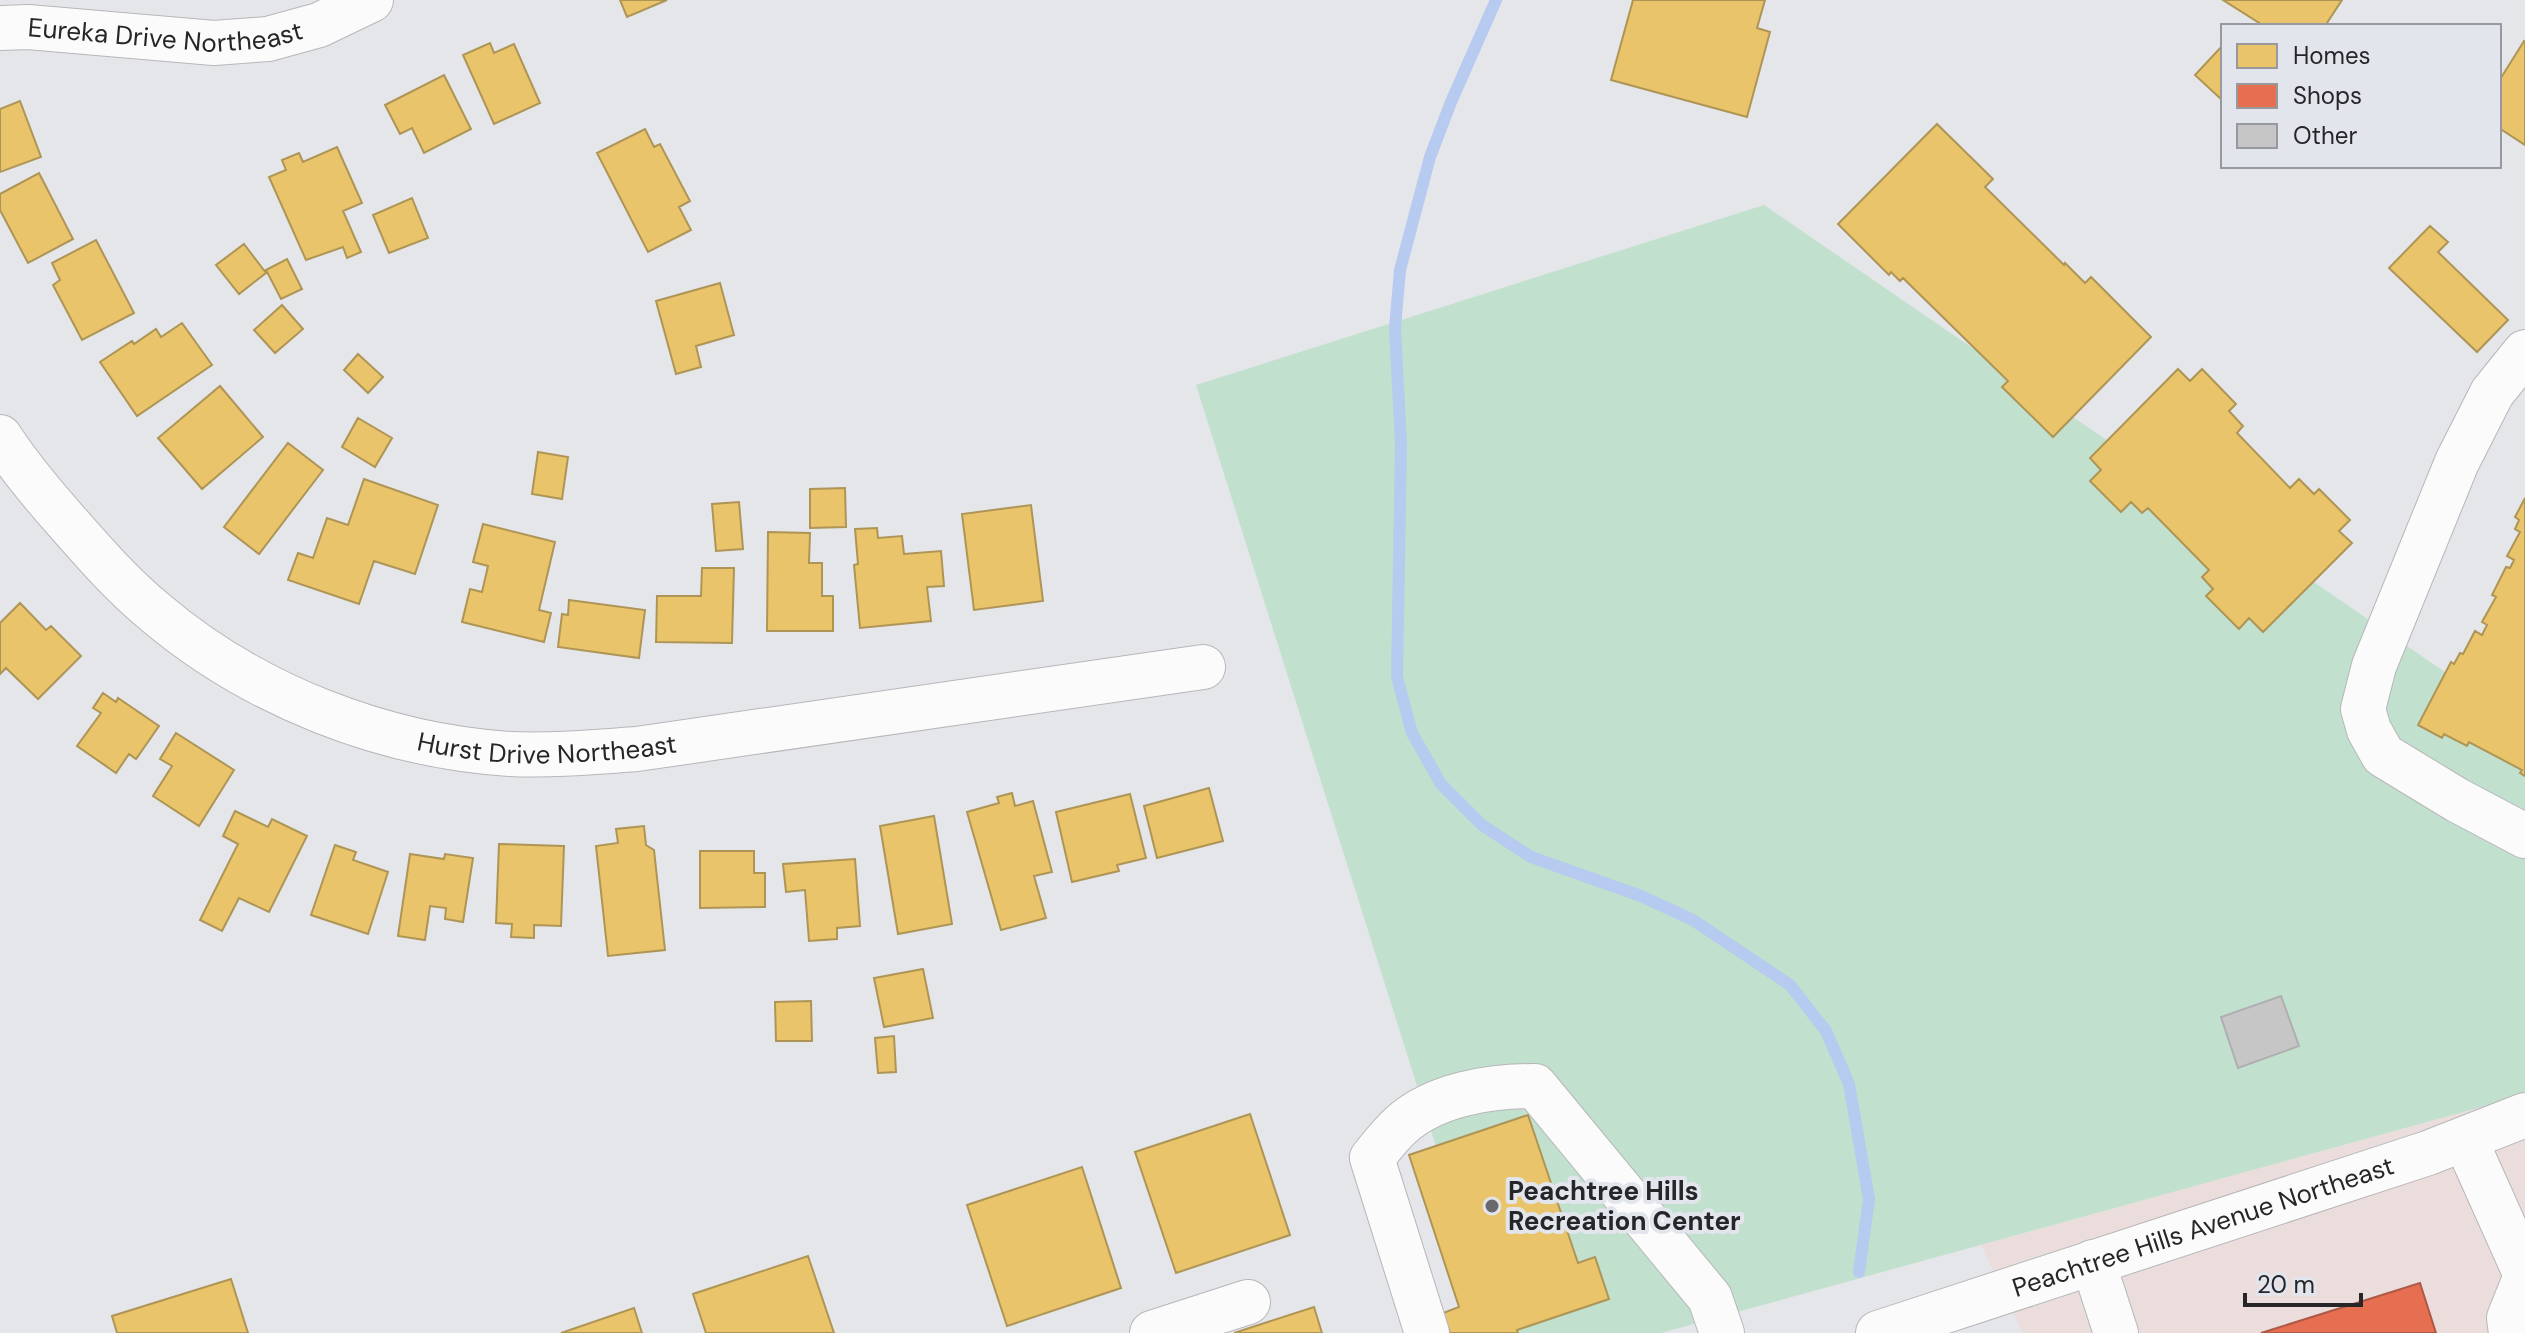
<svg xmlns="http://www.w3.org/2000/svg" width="2525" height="1333" font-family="'DM Sans',sans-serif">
	<rect width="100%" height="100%" fill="#e5e6ea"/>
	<path fill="#eadddc" d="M2525 1095V1333H2023L1981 1245Z"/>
	<path fill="#c1e0cd" d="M1764 205 2525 727V1095L1661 1333H1495L1196 385Z"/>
	<path fill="#e9c46a" stroke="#ae9556" stroke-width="2" d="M620 0H667L627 17Z
		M1633 0H1765L1757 28 1770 32 1747 117 1611 80Z
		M2223 0H2342L2325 26H2264Z
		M2524 41 2525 42V145L2499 128V81Z
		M490 43 494 53 514 44 540 103 494 124 463 55Z
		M2223 45V101L2195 75Z
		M444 75 471 129 424 153 412 128 400 134 385 105Z
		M20 101 41 157 0 172V109Z
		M1937 124 1993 179 1985 187 2064 265 2065 263 2085 283 2091 277 2151 337 2053 437 2002 387 2008 381 1903 278 1900 281 1891 272 1889 275 1838 224Z
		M645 129 654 147 660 144 690 201 679 207 691 230 648 252 597 153Z
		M337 147 362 203 343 211 361 252 347 258 343 247 306 260 269 177 286 170 282 160 299 153 303 162Z
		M39 173 73 239 28 263 0 210V194Z
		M412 198 428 238 389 253 373 215Z
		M2430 226 2448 242 2438 252 2508 320 2477 352 2389 268Z
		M96 240 134 313 82 340 53 285 60 280 52 263Z
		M244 244 266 273 239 294 216 265Z
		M287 259 302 289 281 299 266 270Z
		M720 283 734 335 696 346 701 367 676 374 656 301Z
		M282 305 303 329 275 353 254 330Z
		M182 323 212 365 137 416 100 362 132 341 134 344 156 329 161 337Z
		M358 354 383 377 368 393 344 370Z
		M2178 369 2190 381 2202 369 2236 404 2229 411 2243 426 2237 433 2290 488 2299 479 2314 494 2319 489 2350 520 2339 531 2352 543 2263 632 2249 618 2239 629 2206 596 2213 589 2202 577 2209 570 2148 508 2142 513 2131 502 2121 512 2090 481 2101 470 2090 458Z
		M220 386 263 437 202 489 158 438Z
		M358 418 392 438 375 467 342 447Z
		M288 443 323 470 259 554 224 527Z
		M538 452 568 457 562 499 532 494Z
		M364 479 438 505 415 574 374 561 359 604 288 580 298 553 313 558 327 518 348 525Z
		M845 488 846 527 810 528V489Z
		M2525 498V776L2520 773 2522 770 2469 742 2467 746 2444 734 2442 738 2418 725 2451 662 2454 664 2460 653 2463 654 2475 631 2482 635 2487 625 2482 622 2496 597 2492 595 2506 567 2510 568 2514 560 2507 556 2520 532 2515 529 2519 520 2515 517Z
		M739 502 743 549 716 551 712 504Z
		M1031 505 1043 601 974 610 962 514Z
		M483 524 555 542 539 610 551 613 544 642 462 622 470 589 482 592 488 566 473 562Z
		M877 528 878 538 902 536 904 554 941 551 944 586 927 587 931 621 860 628 854 565 858 564 855 529Z
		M768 532 810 533 809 563H822V596H833V631H767Z
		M702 568H734L732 643 656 642 657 596H701Z
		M569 600 645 610 639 658 558 647 562 614 568 615Z
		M20 603 46 630 51 626 81 656 38 699 6 668 0 674V623Z
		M103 693 116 702 118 698 159 726 136 759 129 754 116 773 77 746 101 713 93 708Z
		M176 733 234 770 199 826 153 796 172 766 160 759Z
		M1209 788 1223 841 1157 858 1144 806Z
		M1012 793 1015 806 1033 801 1052 872 1034 876 1046 918 1001 930 967 812 999 803 997 797Z
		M1130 794 1146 858 1117 865 1119 871 1072 882 1056 812Z
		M235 811 268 827 272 819 307 836 269 912 239 898 222 931 200 920 238 844 223 836Z
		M934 816 952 924 898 934 880 826Z
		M644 826 646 845 654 850 665 950 608 956 596 846 618 843 616 829Z
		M499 844 564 846 561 926 534 925V938L511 937 512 924 496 923Z
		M335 845 356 852 353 860 388 872 368 934 311 915Z
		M700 851H754V873H765V907L700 908Z
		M410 854 444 859 445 854 473 858 463 922 445 919 446 908 430 906 425 940 398 936Z
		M855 859 860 926 837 928V939L809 941 805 890 786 892 783 864Z
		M923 969 933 1018 884 1027 874 978Z
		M811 1001 812 1041H776L775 1002Z
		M894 1036 896 1072 878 1073 875 1038Z
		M1250 1114 1290 1235 1176 1273 1135 1152Z
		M1528 1115 1578 1263 1595 1257 1609 1299 1517 1330 1518 1333H1450L1443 1313 1459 1307 1409 1155Z
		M1082 1167 1121 1288 1007 1326 967 1205Z
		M808 1256 834 1333H706L693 1294Z
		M231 1279 248 1333H117L112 1316Z
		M1314 1307 1322 1333H1234Z
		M634 1308 642 1333H561Z"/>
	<path fill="#e76f51" stroke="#ad5945" stroke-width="2" d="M2420 1283 2436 1333H2261Z"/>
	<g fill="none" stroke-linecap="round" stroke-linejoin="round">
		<path stroke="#b7caef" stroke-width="12" d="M1496 0 1451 102 1430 157 1400 270 1395 328 1401 444 1397 677 1412 733 1441 784 1482 825 1531 857 1641 896 1693 920 1790 985 1826 1031 1849 1084 1869 1199 1859 1272"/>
	</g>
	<path fill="#c7c6c7" stroke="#afaeb0" stroke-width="2" d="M2281 996 2299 1046 2238 1068 2221 1017Z"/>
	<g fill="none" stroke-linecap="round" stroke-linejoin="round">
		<g stroke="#b7b7ba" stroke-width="46">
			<g id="minor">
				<path id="s1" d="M0 28 28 27 214 43 268 39 319 25 371 0"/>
				<path d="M2525 352 2492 393 2457 462 2374 666 2363 709 2369 730 2383 755 2457 800 2525 836"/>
				<path id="s2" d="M0 437C20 468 43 495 67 522 95 554 123 586 156 613 253 695 383 746 510 754 552 756 595 752 637 749L1203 667"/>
				<path d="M2465 1139 2525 1273"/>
				<path d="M2093 1262 2116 1333"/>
				<path d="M1152 1333 1248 1302"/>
				<path d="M1427 1333 1372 1158C1381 1147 1390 1135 1401 1125 1435 1094 1491 1086 1535 1086L1710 1298 1722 1333"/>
				<path id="s3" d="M1878 1333 2428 1153 2525 1115"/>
				<path d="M2511 1333 2509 1318 2525 1278"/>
			</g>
		</g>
		<use href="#minor" stroke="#fbfbfc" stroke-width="44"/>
	</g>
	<circle fill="#69696d" stroke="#e3e5ec" stroke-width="3" cx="1492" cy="1206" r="8"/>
	<g text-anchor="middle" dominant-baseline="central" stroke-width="8" stroke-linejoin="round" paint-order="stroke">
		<g font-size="26" fill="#262629" stroke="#e3e5ec">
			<text stroke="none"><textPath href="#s1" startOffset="166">Eureka Drive Northeast</textPath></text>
			<text stroke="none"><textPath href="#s2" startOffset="660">Hurst Drive Northeast</textPath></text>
			<text stroke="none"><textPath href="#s3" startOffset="342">Peachtree Hills Avenue Northeast</textPath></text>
		</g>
		<g font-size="26" font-weight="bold" fill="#262629" stroke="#e3e5ec" text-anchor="start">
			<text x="1508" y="1191">Peachtree Hills<tspan x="1508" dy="30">Recreation Center</tspan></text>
		</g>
	</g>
	<rect x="2221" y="24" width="280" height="144" fill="#e3e5ec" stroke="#97999e" stroke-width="2"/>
	<rect x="2237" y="44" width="40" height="24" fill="#e9c46a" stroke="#97999e" stroke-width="2"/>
	<text x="2293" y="64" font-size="24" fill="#262629">Homes</text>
	<rect x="2237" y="84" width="40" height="24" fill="#e76f51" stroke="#97999e" stroke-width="2"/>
	<text x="2293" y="104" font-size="24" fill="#262629">Shops</text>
	<rect x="2237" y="124" width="40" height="24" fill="#c7c6c7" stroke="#97999e" stroke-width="2"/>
	<text x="2293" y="144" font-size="24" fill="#262629">Other</text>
	<path d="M2245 1293v12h116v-12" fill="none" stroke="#262629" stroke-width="4"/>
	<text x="2257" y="1293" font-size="24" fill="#262629" stroke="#e3e5ec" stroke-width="6" paint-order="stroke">20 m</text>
</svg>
